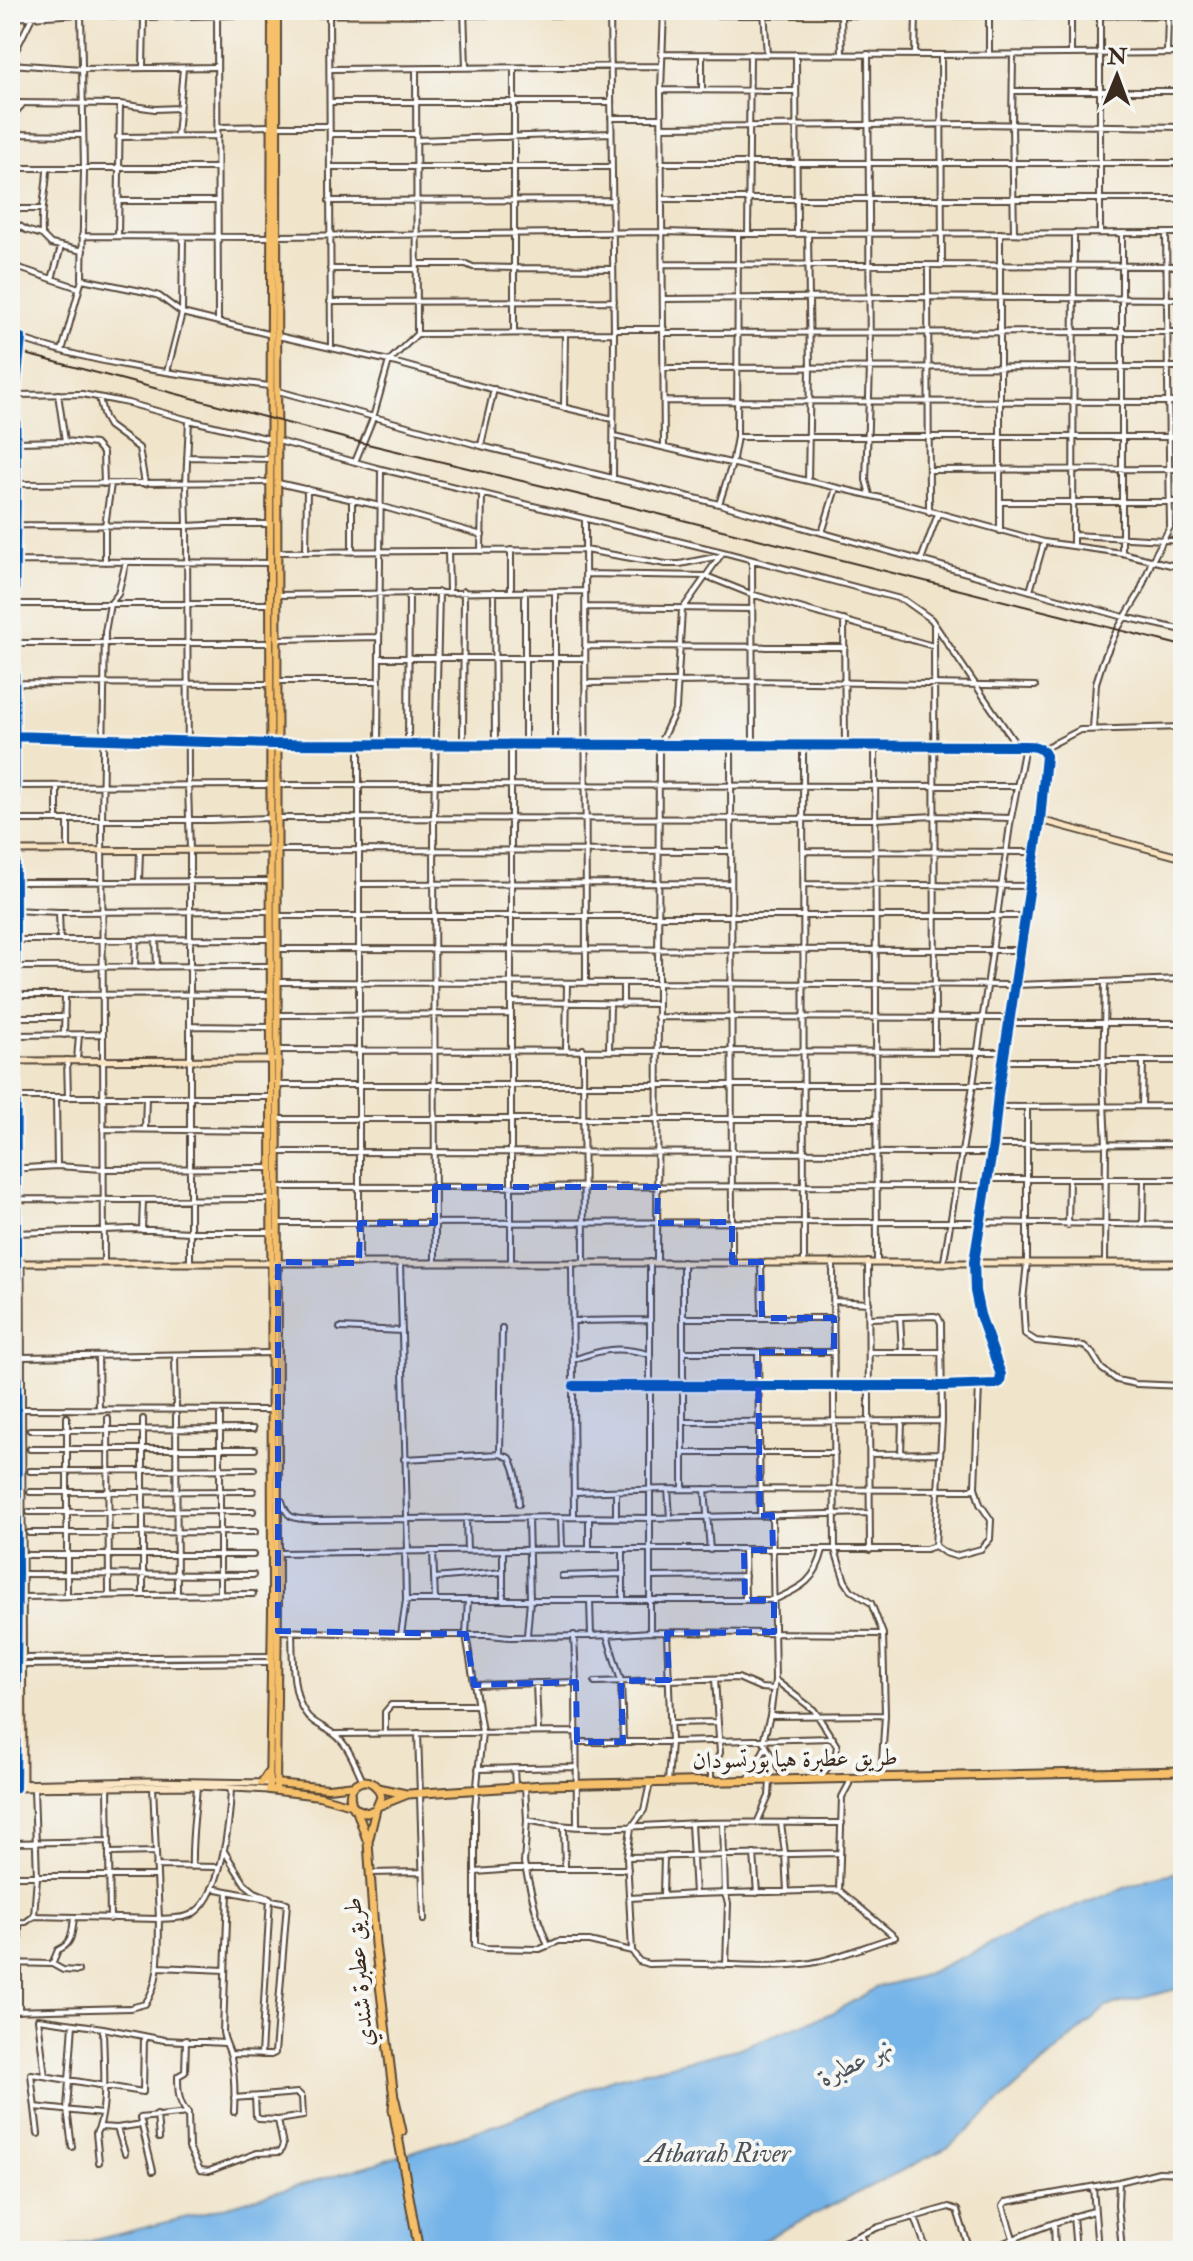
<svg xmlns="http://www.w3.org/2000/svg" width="1193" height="2261" font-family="'IM FELL Double Pica',Amiri,serif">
	<rect width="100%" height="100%" fill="#f6f6f2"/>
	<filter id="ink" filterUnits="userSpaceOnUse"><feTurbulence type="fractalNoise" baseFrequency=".0125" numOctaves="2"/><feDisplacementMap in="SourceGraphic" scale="16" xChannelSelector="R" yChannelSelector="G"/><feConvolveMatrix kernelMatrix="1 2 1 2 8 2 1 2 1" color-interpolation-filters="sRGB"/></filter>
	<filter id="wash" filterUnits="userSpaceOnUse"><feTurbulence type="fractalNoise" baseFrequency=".006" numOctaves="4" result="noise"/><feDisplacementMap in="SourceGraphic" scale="32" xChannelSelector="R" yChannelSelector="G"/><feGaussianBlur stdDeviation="1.8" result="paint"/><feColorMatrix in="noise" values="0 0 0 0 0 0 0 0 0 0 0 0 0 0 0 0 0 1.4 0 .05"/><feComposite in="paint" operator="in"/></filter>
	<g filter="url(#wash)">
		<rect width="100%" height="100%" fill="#f0e4ca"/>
		<path fill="#75b4e8" stroke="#586f83" stroke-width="2" d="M1183 1871V1990L1181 1988 1106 2007 949 2147 741 2251H50L200 2214 377 2163 502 2123 612 2079 737 2049 832 2013 878 1987 921 1976 1056 1914 1151 1878Z"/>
	</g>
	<g filter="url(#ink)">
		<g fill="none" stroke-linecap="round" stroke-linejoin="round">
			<g stroke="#564638" stroke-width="8">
				<path id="street" d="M217 10 218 322
					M464 10 466 67
					M610 10 614 333 613 479
					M764 10 767 55
					M329 15 331 348
					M841 15 842 54
					M1071 15V54
					M1100 15V232
					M10 18 81 14 144 17 271 14
					M1167 52 1168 15
					M661 54 941 55 1183 53
					M796 54 797 234
					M868 54 870 368 866 480 870 495
					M702 55V90
					M915 55 916 15
					M989 55V15
					M1013 55 1012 125 1014 233
					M941 56 942 265
					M10 62 32 17V10
					M10 64 82 69 215 67
					M143 67 144 18
					M331 69 661 66
					M416 69 417 334
					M661 90 796 91
					M1013 91H1183
					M330 102H611
					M10 103 120 104 155 109 179 108
					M10 118 22 105
					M611 118H661
					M277 126H329
					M218 127 272 126
					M661 127 972 124 1183 127
					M10 134 83 135
					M330 134H416
					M177 136 183 68
					M118 137 218 136
					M417 140 611 133
					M661 163H1183
					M330 167H612
					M10 168H217
					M662 199H1183
					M119 201H217
					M329 201 613 200
					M10 209H42
					M10 220 26 230 42 235 51 244 83 251
					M42 233C40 211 47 190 47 168
					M1122 233V553
					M748 234 750 54
					M808 234 810 368 808 481
					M82 236 272 237
					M118 236 120 104
					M278 236 663 232 738 234 1183 233
					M10 239 16 224
					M417 264H466L473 267 515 268 613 269
					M663 264 1183 266
					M10 265 79 288
					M928 266 929 512
					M330 269H417
					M52 279 61 247
					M82 279 146 292 159 296 182 313 272 335
					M664 299 899 297 1183 299
					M330 302 614 301
					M614 329H664
					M514 333V68
					M664 333 1183 332
					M10 335C94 365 182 375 270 386
					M278 336 389 361 528 399 613 419
					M62 351 82 279 84 169 81 14
					M664 368 1183 367
					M167 372 182 313 183 237
					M278 391 481 446 719 504 1124 617 1183 630
					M10 393 15 395 82 394 128 403 189 420 270 439
					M58 394 65 441
					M99 398 104 417 109 426 139 448 145 484
					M664 401 1183 402
					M564 408 565 334
					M614 436 894 501 1044 542 1122 553 1183 568
					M737 437H1183
					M278 441 381 469 723 552 904 600 931 619 1017 746
					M15 442 65 441 95 444 103 453 104 484
					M481 445 494 389
					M664 447 661 90 664 10
					M187 457 271 459
					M355 462 373 418 389 361 417 334 614 333
					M929 470 1183 469
					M278 483 380 506 482 535
					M16 484 270 482
					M352 499V552
					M1001 502H1183
					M719 504 732 464 737 437 738 234
					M585 520 586 983
					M15 525 187 526 186 484 189 420
					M1000 531V233
					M822 533 836 488
					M1074 535 1183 541
					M1073 546 1074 233
					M448 551 449 591
					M481 551 482 495
					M277 552 585 550 666 564H680L720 556
					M306 552 307 489
					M752 560 753 745
					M921 560 938 514
					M15 561 270 563
					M105 562V526L111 484
					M585 574 706 576 751 594 933 646
					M494 591 495 745
					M511 591V550
					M555 591V745
					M1030 591 1044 542
					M276 595 585 591
					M14 604H271
					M586 607 752 609
					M844 620 845 745
					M934 625 935 1051
					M278 639 379 637
					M15 643H271
					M585 646 845 647
					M379 658H585
					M277 681H379
					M15 683 271 684
					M585 683 754 681 1035 686
					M1093 729 1096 683 1103 661 1116 632 1139 594 1152 561 1170 527 1166 233
					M359 744V1263
					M378 744 381 469
					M408 744 409 592
					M463 745 464 591
					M525 745V591
					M731 745 732 1262
					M803 746 804 1261
					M875 746 877 1262
					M1043 749 1080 730 1183 727
					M278 785 1016 786
					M10 786 271 785
					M57 786V820
					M277 818 876 819 935 816 1011 818
					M10 820H210L271 818
					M68 820V851
					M277 850 731 851
					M803 851 1035 852
					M139 881 140 851
					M10 882 272 881
					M358 884 731 883
					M804 884 1029 886
					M10 910 59 912 271 911
					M59 912 60 939
					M277 916H1025
					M156 939 157 967
					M10 940 271 939
					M277 949 1020 950
					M10 967 272 966
					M135 967 136 939
					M1181 979 1183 1138
					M277 982 658 983 659 745 676 709 682 610 723 552
					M1105 982 1103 1083 1106 1144 1105 1263
					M623 983V1005
					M10 995C97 995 184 994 272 995
					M512 1002 657 1004
					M278 1015 510 1014
					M15 1017H65
					M657 1017 1010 1018
					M1009 1023H1183
					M191 1026 270 1027
					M15 1035 103 1034
					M64 1035 65 996
					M566 1049 567 983
					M583 1049 584 1262
					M609 1049 610 1005
					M278 1050 1005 1052
					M67 1060 68 1097
					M77 1060 79 1035
					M1003 1061H1183
					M278 1085H999
					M10 1097H270
					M56 1098 57 1166
					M1142 1106 1143 1061
					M997 1107 1183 1106
					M1027 1107V1262L1023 1301 1025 1334 1036 1341 1084 1346 1092 1353 1102 1369 1117 1380 1136 1384 1183 1386
					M277 1119H877
					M103 1129 272 1131
					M145 1129 146 1097
					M993 1145 1183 1144
					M278 1152 991 1153
					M10 1169 57 1166 103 1169 271 1168
					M987 1179H1183
					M278 1187 986 1186
					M15 1199 122 1200 273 1199
					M278 1223 965 1222 1183 1225
					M1068 1225 1069 1179
					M1143 1225 1144 1179
					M142 1230 143 1200
					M15 1233 132 1229 190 1232H273
					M944 1261 973 1085 1011 818 1025 746
					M511 1262V745
					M572 1262 574 1516
					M650 1262V1632
					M657 1262 658 983 1015 985 1183 979
					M761 1262 762 1318
					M833 1262 835 1550 845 1581 851 1590 871 1603 883 1634 885 1715 881 1777
					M868 1262 870 1550
					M1182 1262 1183 1149
					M15 1263V395L21 338
					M104 1263 102 820 105 632 110 604 118 594 126 562
					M190 1263V851L188 786 187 526 227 524H271
					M400 1263 408 1551
					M435 1263 434 818 439 592
					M834 1301 869 1303
					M900 1317 902 1352
					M684 1318H834
					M869 1318 934 1316 938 1317 941 1323 942 1421 935 1546
					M572 1321 649 1320
					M340 1328 402 1331
					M684 1352H834
					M758 1352 760 1516
					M869 1352H942
					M175 1355 176 1410
					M98 1356 99 1410
					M22 1357 271 1353
					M573 1360C602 1349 618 1346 648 1354
					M574 1386 870 1387 996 1384 1002 1379 1001 1375 980 1315 975 1291 974 1262
					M21 1409 271 1410
					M176 1415 177 1594
					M67 1417V1596
					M108 1418 109 1596
					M683 1422 942 1421
					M30 1430 253 1429
					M30 1449H255
					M683 1453H835
					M500 1454 502 1328
					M870 1454 939 1453
					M901 1454 902 1421
					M404 1459 500 1454 510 1458C518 1473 518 1488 519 1504
					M30 1471 254 1469
					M683 1488V1262
					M668 1489 670 1517
					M705 1489 710 1550
					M30 1492 253 1491
					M574 1492 668 1489 971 1490 975 1487
					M276 1499 282 1501C288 1522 296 1518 315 1520L574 1517 649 1518 869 1513
					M29 1512 253 1511
					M772 1515 775 1680 770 1716 763 1741 785 1779
					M561 1517 562 1550
					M589 1517V1549
					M616 1517V1492
					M466 1518 467 1551
					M29 1533 255 1532
					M935 1546 945 1553 955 1556 981 1549 990 1539 991 1520 980 1504 975 1487 979 1385
					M623 1549V1600
					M744 1550 745 1600
					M433 1551 435 1600
					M503 1551V1600
					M278 1553 589 1549H926L935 1546
					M22 1555H253
					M22 1574 253 1575
					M562 1576 623 1574
					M650 1577 745 1576
					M434 1578 503 1572
					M220 1594V1415
					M143 1595 253 1594
					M22 1597 143 1595V1419
					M406 1600H774C802 1587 815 1582 823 1550
					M468 1600 466 1634 482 1732 475 1808V1945L485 1948 540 1949 559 1941H589L632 1951 639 1961 648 1964C701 1961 760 1970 811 1963 840 1958 867 1945 895 1937L839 1890
					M590 1600 591 1636
					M278 1631 401 1635H489L510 1637 591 1636 650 1632 883 1634
					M292 1632C293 1656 291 1690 304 1711 311 1723 323 1726 334 1734 349 1745 355 1765 363 1781
					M667 1633 671 1742 668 1782
					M401 1635 406 1600 405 1551
					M527 1635 530 1600 528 1518
					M574 1635 576 1682 577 1826
					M607 1635 621 1681 623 1742
					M22 1658 272 1656
					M22 1665 272 1662
					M775 1680 814 1710 837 1746 835 1759 820 1777
					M595 1682 738 1678 761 1688 774 1689
					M536 1683 538 1732
					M474 1685 575 1682
					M771 1716 885 1715
					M671 1723 718 1722
					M385 1733V1712L391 1705H477
					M418 1733 424 1920
					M334 1734 577 1732
					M577 1742H671L833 1738
					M514 1768 515 1787
					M478 1769 576 1767
					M748 1780 765 1748
					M711 1781V1771L720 1753 715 1679
					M108 1787 110 1919
					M525 1787 527 1820 524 1863 537 1916 548 1946
					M527 1820C585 1833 642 1825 700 1823 747 1822 794 1823 842 1823
					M723 1823 725 1894 728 1903 726 1965
					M757 1823 769 1796 770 1780
					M781 1823 785 1853 787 1892
					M691 1824 695 1894
					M564 1827 565 1868
					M10 1843 109 1841
					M224 1851 245 1884 255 1892 270 1898 261 2055
					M109 1853 156 1852
					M754 1854 757 1893
					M627 1857 840 1853
					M156 1866 218 1867
					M192 1867C191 1840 195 1814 197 1786
					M476 1872 514 1869H628
					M370 1873 422 1872
					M10 1876H157
					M212 1888 287 1903 275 2053 271 2055 231 2054
					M228 1892 223 2032C224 2041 229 2048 231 2057 235 2076 235 2093 234 2112
					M663 1895 664 1856
					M630 1898 695 1894 839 1890 842 1797 849 1784 850 1778
					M34 1916 37 1877 34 1788
					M10 1923 26 1922 34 1916 159 1919 153 1786
					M19 1923V2011
					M632 1951 627 1857 631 1828 644 1810 650 1783
					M10 1963 52 1964 63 1970 78 1971
					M52 1964 58 1950C73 1944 72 1932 74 1918
					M158 1967 225 1970
					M10 2011 130 2008 145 2004C162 1981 158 1946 159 1919 169 1918 181 1919 190 1915 222 1901 230 1820 231 1788
					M38 2019 103 2028 164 2040 225 2043
					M38 2019 45 2076
					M186 2040 185 2072 178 2076C178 2090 178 2103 188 2113L189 2148 200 2170 209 2171 257 2153 280 2152 283 2145 278 2120
					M234 2098 298 2093 302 2097 303 2116 278 2120 259 2119 256 2116 255 2097
					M35 2107 102 2114
					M157 2115 159 2138
					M100 2127 117 2128 142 2124
					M117 2128 125 2153
					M38 2134 31 2074 143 2092 144 2036
					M72 2147 67 2109 73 2024
					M99 2162 96 2133C109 2113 103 2054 103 2028
					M153 2171 140 2118 188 2113
					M1119 2182 1118 2205 1122 2251
					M1093 2187 1098 2251
					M1073 2216 1076 2251
					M915 2217 927 2251
					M1054 2223 1055 2251
					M861 2234 868 2251
					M1013 2238 1003 2206 1006 2202 1119 2182 1159 2172 1183 2173
					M822 2251 879 2227 949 2207 957 2210 970 2251
					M986 2251C1021 2235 1057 2220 1094 2211"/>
			</g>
			<g stroke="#564638" stroke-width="9">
				<path id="secondary" d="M877 10H941
					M1112 10H1183
					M274 14 1183 15
					M10 736 271 744 1017 746C1029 746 1041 744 1046 756L1040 820 998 1095 993 1145 974 1262
					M1040 820 1183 858
					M10 851 272 850
					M10 1061 273 1060
					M10 1263H1183
					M15 1263 17 1572 15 1788
					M21 1263 23 1788
					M10 1784 147 1781 269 1783
					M10 1788 197 1786 269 1790"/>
			</g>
			<g stroke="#564638" stroke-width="10">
				<path id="primary" d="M272 10 270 563 272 1609 269 1790 319 1796 352 1805
					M261 1783 269 1771
					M275 1783 328 1788 355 1785
					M276 1791 278 1602 277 10"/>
			</g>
			<g stroke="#564638" stroke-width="11">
				<path id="highway" d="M378 1788 406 1794
					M378 1806 408 1794 544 1785 1183 1771
					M376 1809 367 1813 354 1808C339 1783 374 1768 381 1797L376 1809 368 1842 375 1944 394 2098 393 2109 419 2251
					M357 1811 367 1840
					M395 2100 402 2131"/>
			</g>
			<use href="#street" stroke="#fff" stroke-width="4"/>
			<use href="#secondary" stroke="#fbe6c4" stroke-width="5"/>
			<use href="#primary" stroke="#f6c06b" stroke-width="6"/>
			<use href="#highway" stroke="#f6c06b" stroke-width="7"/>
			<path stroke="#3b2a1e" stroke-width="2" d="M10 350 363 443 635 508 1183 646"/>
			<g stroke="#f6f6f2" stroke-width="15">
				<path id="cycleway" d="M10 736 271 744 1017 746C1029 746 1041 744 1046 756L1040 820 998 1095 993 1145 974 1262 975 1291 980 1315 1001 1375 1000 1382 996 1384 942 1386H574
					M15 1788 17 1572 14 604 16 484 15 395 21 338"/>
			</g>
			<use href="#cycleway" stroke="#0057b8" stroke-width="10"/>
		</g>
	</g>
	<path fill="#1d4ed8" fill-opacity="0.2" stroke="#1d4ed8" stroke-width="6" stroke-dasharray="16 10" stroke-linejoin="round" d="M435 1187H658L657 1223 732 1222V1262H761L762 1318H834V1352H758L760 1516 772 1515 773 1550H744L745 1600H774V1632L667 1633 669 1680 621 1681 623 1742H577L576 1682 474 1685 466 1634 278 1631V1262L359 1263 360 1223H435Z"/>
	<g text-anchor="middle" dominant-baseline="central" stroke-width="8" stroke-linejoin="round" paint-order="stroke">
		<g font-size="24" fill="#3b2a1e" stroke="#f6f6f2">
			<text transform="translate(795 1759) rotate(-1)">طريق عطبرة هيا بورتسودان</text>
			<text transform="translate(359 1972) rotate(-95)">طريق عطبرة شندي</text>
		</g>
		<g font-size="26" font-style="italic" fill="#4c535b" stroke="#f6f6f2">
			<text transform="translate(856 2062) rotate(-27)">نهر عطبرة</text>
			<text x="718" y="2154">Atbarah River</text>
		</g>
	</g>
	<rect width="1193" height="2261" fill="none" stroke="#f6f6f2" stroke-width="40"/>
	<g transform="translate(1117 76) rotate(1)" stroke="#f6f6f2" stroke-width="6" paint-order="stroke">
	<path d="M0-6L14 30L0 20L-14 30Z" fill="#3b2a1e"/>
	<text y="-12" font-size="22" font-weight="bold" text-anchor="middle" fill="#3b2a1e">N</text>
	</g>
</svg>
